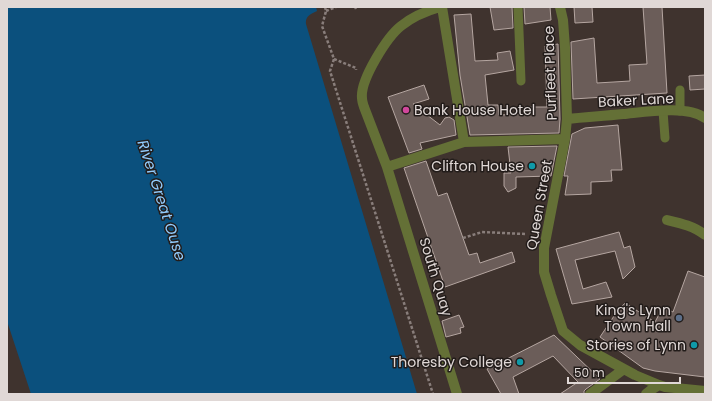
<svg xmlns="http://www.w3.org/2000/svg" width="712" height="401" font-family="Poppins,sans-serif">
	<rect width="100%" height="100%" fill="#3f332e"/>
	<path fill="#0b507d" d="M7 7H316L317 11C311 14 305 16 306 24L417 394H31L7 321Z"/>
	<path fill="#6b5d59" stroke="#b5a6a1" d="M490 7H512L513 28 494 30Z
		M524 7H550L551 20 525 24Z
		M574 7H592L593 22 575 23Z
		M643 7H662L667 93 573 99 571 42 594 38 597 83 630 81 629 65 647 64Z
		M471 14 475 61 498 60 497 53 510 51 514 70 485 75 488 105H498L499 115 524 114 523 107H547L545 46 558 44 560 119 559 133 470 135 460 75 454 15Z
		M705 75V89L690 90 689 76Z
		M424 85 429 99 413 104 440 125 445 118 449 117 454 120 456 135 420 143 422 149 409 153 388 97Z
		M618 125 622 170H611L612 181 591 182V194L565 195 568 176H564L572 134 585 128Z
		M557 146 551 176 516 177V188L508 192 504 186V173H511L508 147Z
		M426 161 438 196 447 193 469 255 477 253 480 263 512 252 515 262 445 287 404 168Z
		M619 232 624 248 630 246 635 267 623 279 615 251 575 260 583 289 606 282 612 297 572 304 556 249Z
		M688 271 705 277V377L655 371 643 368 600 337 616 313 625 303 655 322 663 307 673 312Z
		M459 315 464 327 460 328 461 333 446 337 442 321Z
		M554 335 600 379 586 389 584 391V394H560L578 382 553 356 513 377 519 394H501L487 369Z"/>
	<g fill="none" stroke-linecap="round" stroke-linejoin="round">
		<path stroke="#897e7b" stroke-width="2.5" stroke-dasharray="3 2" stroke-linecap="butt" d="M325 7 326 11 322 26 334 59 330 71 433 394
			M355 7 356 9
			M326 11 336 7
			M334 59 356 68V70
			M463 238 482 232 525 234"/>
		<path stroke="#647036" stroke-width="9" d="M518 7 521 81
			M680 90V111
			M663 111 665 138"/>
		<path stroke="#647036" stroke-width="10" d="M440 7C426 11 412 17 401 26 387 37 360 80 362 98 362 101 363 104 364 107L387 167 457 394
			M442 7 464 142
			M560 7 563 20 565 47 567 119 565 139 544 248V272L551 295 563 331 580 345 635 375 659 385 665 387 705 391
			M567 119C586 117 604 116 623 114 645 112 687 105 705 118
			M387 167 464 142 565 139
			M667 220C680 223 694 226 705 235
			M590 394 624 369
			M646 394 651 390 659 385"/>
	</g>
	<circle fill="#d1479c" stroke="#221c1a" stroke-width="1.5" cx="406" cy="110" r="4"/>
	<g fill="#0f9aa8" stroke="#221c1a" stroke-width="1.5">
		<circle cx="532" cy="166" r="4"/>
		<circle cx="694" cy="345" r="4"/>
		<circle cx="520" cy="362" r="4"/>
	</g>
	<circle fill="#5c6f8a" stroke="#221c1a" stroke-width="1.5" cx="679" cy="318" r="4"/>
	<g text-anchor="middle" dominant-baseline="central" stroke-width="3" stroke-linejoin="round" paint-order="stroke">
		<g font-size="14" fill="#e0d8d6" stroke="#221c1a">
			<text transform="translate(550 73) rotate(-92)">Purfleet Place</text>
			<text transform="translate(636 100) rotate(-3)">Baker Lane</text>
			<text transform="translate(539 205) rotate(-80)">Queen Street</text>
			<text transform="translate(436 277) rotate(73)">South Quay</text>
		</g>
		<g font-size="14" fill="#e0d8d6" stroke="#221c1a" text-anchor="end">
			<text x="414" y="110" text-anchor="start">Bank House Hotel</text>
			<text x="524" y="166">Clifton House</text>
			<text x="671" y="310">King's Lynn<tspan x="671" dy="16">Town Hall</tspan></text>
			<text x="686" y="345">Stories of Lynn</text>
			<text x="512" y="362">Thoresby College</text>
		</g>
		<g font-size="15" font-style="italic" fill="#92ccfd" stroke="#221c1a">
			<text transform="translate(162 200) rotate(72)">River Great Ouse</text>
		</g>
	</g>
	<rect width="712" height="401" fill="none" stroke="#e0d8d6" stroke-width="16"/>
	<path d="M568 377v6h112v-6" fill="none" stroke="#e0d8d6" stroke-width="2"/>
	<text x="574" y="377" font-size="12" fill="#e0d8d6" stroke="#221c1a" stroke-width="3" paint-order="stroke">50 m</text>
</svg>
